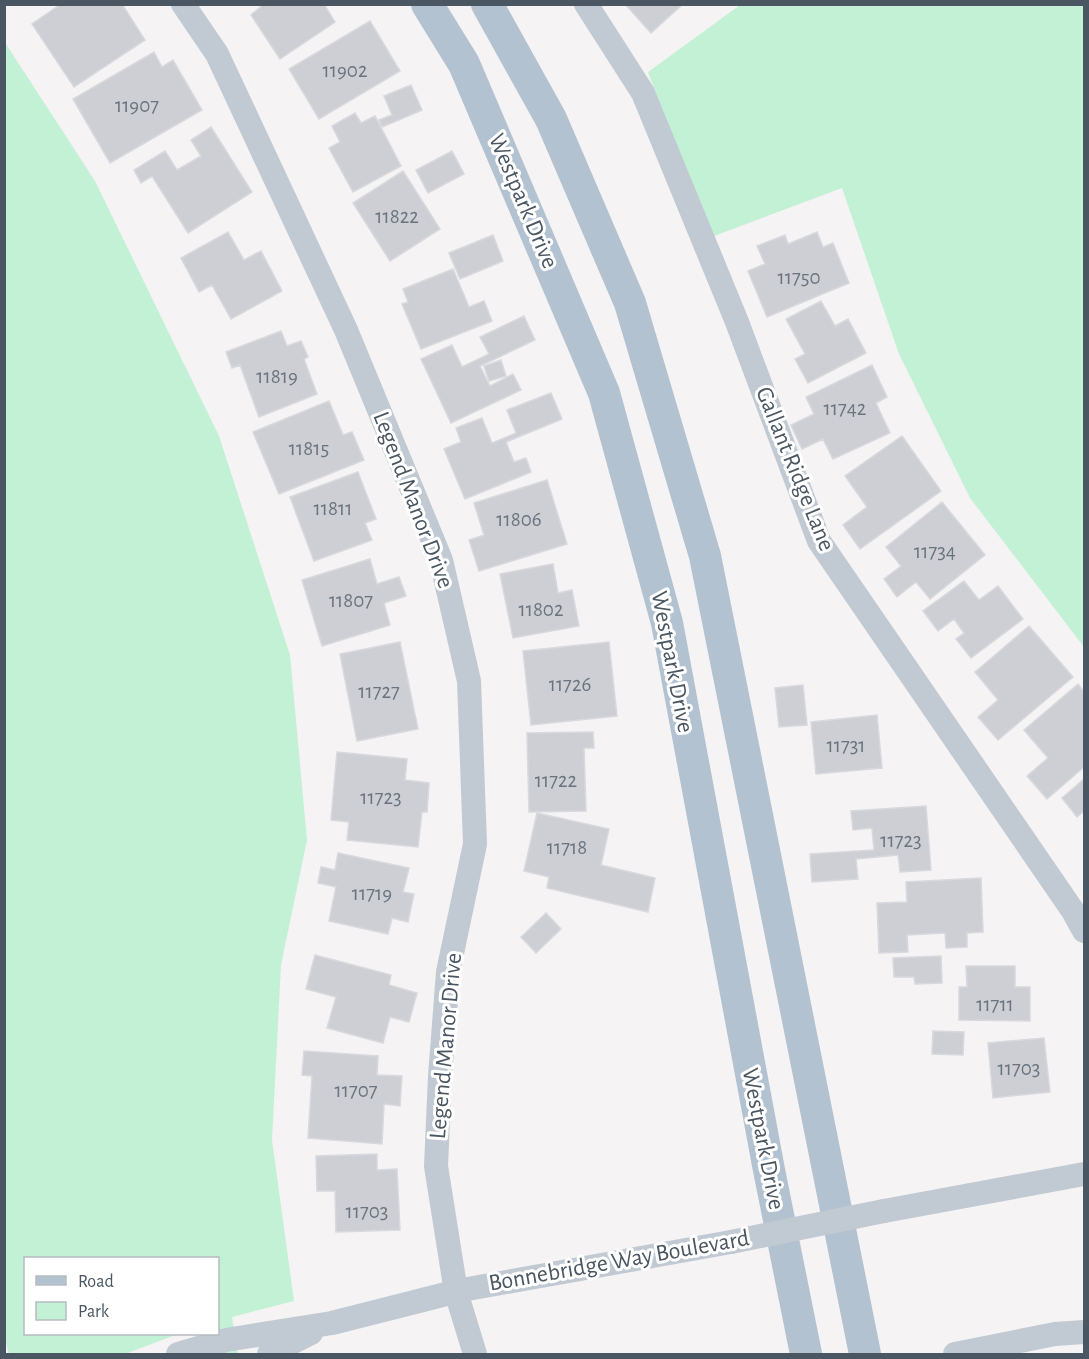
<svg xmlns="http://www.w3.org/2000/svg" width="1089" height="1359" font-family="'Alegreya Sans',sans-serif">
	<rect width="100%" height="100%" fill="#f5f3f3"/>
	<path fill="#c3f1d5" d="M740 5H1084V647L970 498 899 354 842 188 709 238 648 72Z
		M4 41 95 181 219 436 290 655 307 840 281 965 272 1140 294 1301 232 1317 238 1354H219L216 1334H218V1258H26V1334H178L125 1354H9L5 1339Z"/>
	<path fill="#cdcfd5" stroke="#d7d9de" stroke-width="1.5" d="M61 4H122L145 40 74 87 32 24Z
		M264 4H324L335 22 280 59 251 15Z
		M625 4H683L651 33Z
		M370 21 400 71 319 119 289 69Z
		M154 52 162 67 173 60 202 110 110 163 73 99Z
		M411 85 422 110 382 127 379 120 392 115 384 96Z
		M355 113 361 123 375 116 401 166 353 192 329 148 340 142 332 126Z
		M211 127 252 192 188 233 152 176 141 183 134 170 165 151 177 170 201 156 191 140Z
		M452 151 464 174 428 193 416 170Z
		M403 171 440 229 390 261 353 203Z
		M228 232 244 260 261 251 282 291 231 319 212 285 199 292 181 258Z
		M817 232 823 247 833 243 849 283 767 317 748 271 765 264 757 246 785 235 788 244Z
		M493 235 503 261 460 279 449 253Z
		M453 269 469 307 484 301 492 321 421 349 402 304 408 302 403 289Z
		M821 301 835 326 848 319 866 353 808 383 795 359 805 354 786 319Z
		M524 316 535 340 480 366 490 386 513 374 521 390 451 423 421 359 452 345 462 367 489 354 480 337Z
		M281 331 287 346 301 341 308 357 304 359 317 394 259 417 240 365 232 368 226 352Z
		M501 360 506 376 489 381 484 366Z
		M872 365 887 397 876 403 890 433 833 459 823 439 802 449 791 425 814 414 806 397Z
		M551 393 562 419 506 442 514 462 526 458 531 472 465 499 444 449 461 442 456 428 482 418 492 443 516 433 507 410Z
		M329 401 343 435 352 432 364 460 279 494 253 432Z
		M902 436 941 491 860 549 843 525 867 507 845 476Z
		M358 472 376 519 365 523 372 540 314 561 290 497Z
		M547 480 567 544 479 571 469 540 484 535 474 503Z
		M942 502 985 555 930 599 916 582 897 597 884 579 901 566 886 547Z
		M370 559 377 584 399 577 406 596 384 603 390 625 322 646 302 580Z
		M553 564 558 593 572 590 579 626 513 638 500 574Z
		M964 581 979 600 998 586 1023 619 971 658 956 639 964 633 954 619 938 631 923 611Z
		M1029 626 1073 677 998 740 978 717 998 700 975 672Z
		M400 642 418 729 357 741 340 654Z
		M609 642 617 716 531 725 523 651Z
		M1078 684 1084 692V767L1047 799 1027 776 1048 758 1024 730Z
		M803 685 807 725 779 727 775 688Z
		M877 715 882 768 816 774 811 722Z
		M593 732 594 748H584L586 811 529 812 527 733Z
		M337 752 407 759 405 780 429 783 427 812H422L418 847 347 840 349 822 331 820Z
		M1084 779V811L1077 817 1062 798Z
		M926 806 931 870 900 872 898 855 856 859 858 879 812 882 810 854 874 850 872 828 853 830 851 811Z
		M537 813 609 829 601 865 655 878 648 912 547 888 549 877 524 871Z
		M338 853 409 868 403 892 414 894 408 922 392 918 388 934 329 921 336 887 318 883 321 867 335 870Z
		M981 878 983 932 967 933V947L946 948 945 933 907 935 908 952 879 953 877 903 907 902 906 882Z
		M546 913 561 929 536 953 521 937Z
		M315 955 391 975 389 985 417 993 409 1022 390 1017 383 1043 327 1028 336 997 306 989Z
		M941 956 942 983 915 984 914 977H894L893 958Z
		M966 966H1015V987H1030V1021L959 1020V987H967Z
		M933 1031 964 1032 963 1055 932 1054Z
		M1044 1038 1050 1092 993 1098 988 1043Z
		M304 1051 378 1056 377 1075 402 1076 400 1106 384 1104 382 1144 308 1138 312 1076 302 1075Z
		M377 1154V1170L397 1169 400 1230 336 1232 335 1191H317L316 1156Z"/>
	<g fill="none" stroke-linecap="round" stroke-linejoin="round">
		<path stroke="#c1cad2" stroke-width="24" d="M183 4 217 54 346 330 441 560 469 681 475 844 448 972 440 1076 436 1166 456 1292 475 1354
			M586 4 643 93 737 322 819 541 1073 911 1084 931
			M884 1211 1084 1174
			M178 1354 226 1340 332 1323 462 1290 731 1242
			M269 1354 311 1333
			M955 1354 1055 1334 1084 1332"/>
		<path stroke="#b3c2d1" stroke-width="32" d="M427 4 464 64 604 393 667 623 769 1170 806 1354
			M487 4 551 119 630 303 705 556 865 1354"/>
		<path stroke="#c1cad2" stroke-width="24" d="M731 1242 884 1211"/>
	</g>
	<g text-anchor="middle" dominant-baseline="central" stroke-width="6" stroke-linejoin="round" paint-order="stroke">
		<g font-size="21" fill="#6b747e">
			<text x="345" y="70">11902</text>
			<text x="137" y="105">11907</text>
			<text x="397" y="216">11822</text>
			<text x="799" y="277">11750</text>
			<text x="277" y="376">11819</text>
			<text x="845" y="408">11742</text>
			<text x="309" y="448">11815</text>
			<text x="333" y="508">11811</text>
			<text x="519" y="519">11806</text>
			<text x="935" y="551">11734</text>
			<text x="351" y="600">11807</text>
			<text x="541" y="609">11802</text>
			<text x="570" y="684">11726</text>
			<text x="379" y="691">11727</text>
			<text x="846" y="745">11731</text>
			<text x="556" y="780">11722</text>
			<text x="381" y="797">11723</text>
			<text x="901" y="840">11723</text>
			<text x="567" y="847">11718</text>
			<text x="372" y="893">11719</text>
			<text x="995" y="1004">11711</text>
			<text x="1019" y="1068">11703</text>
			<text x="356" y="1090">11707</text>
			<text x="367" y="1211">11703</text>
		</g>
		<g font-size="24" fill="#4a5661" stroke="#fff">
			<text transform="translate(523 201) rotate(67)">Westpark Drive</text>
			<text transform="translate(795 469) rotate(68)">Gallant Ridge Lane</text>
			<text transform="translate(413 500) rotate(69)">Legend Manor Drive</text>
			<text transform="translate(672 662) rotate(79)">Westpark Drive</text>
			<text transform="translate(446 1046) rotate(-85)">Legend Manor Drive</text>
			<text transform="translate(763 1139) rotate(79)">Westpark Drive</text>
			<text transform="translate(619 1261) rotate(-10)">Bonnebridge Way Boulevard</text>
		</g>
	</g>
	<rect width="1089" height="1359" fill="none" stroke="#4a5661" stroke-width="12"/>
	<rect x="24" y="1257" width="195" height="78" fill="#ffffff" stroke="#b7bbc0" stroke-width="1.5"/>
	<rect x="36" y="1276" width="30" height="9" fill="#b3c2d1" stroke="#b7bbc0" stroke-width="1.5"/>
	<text x="78" y="1287" font-size="18" fill="#4a5661">Road</text>
	<rect x="36" y="1302" width="30" height="18" fill="#c3f1d5" stroke="#b7bbc0" stroke-width="1.5"/>
	<text x="78" y="1317" font-size="18" fill="#4a5661">Park</text>
</svg>
